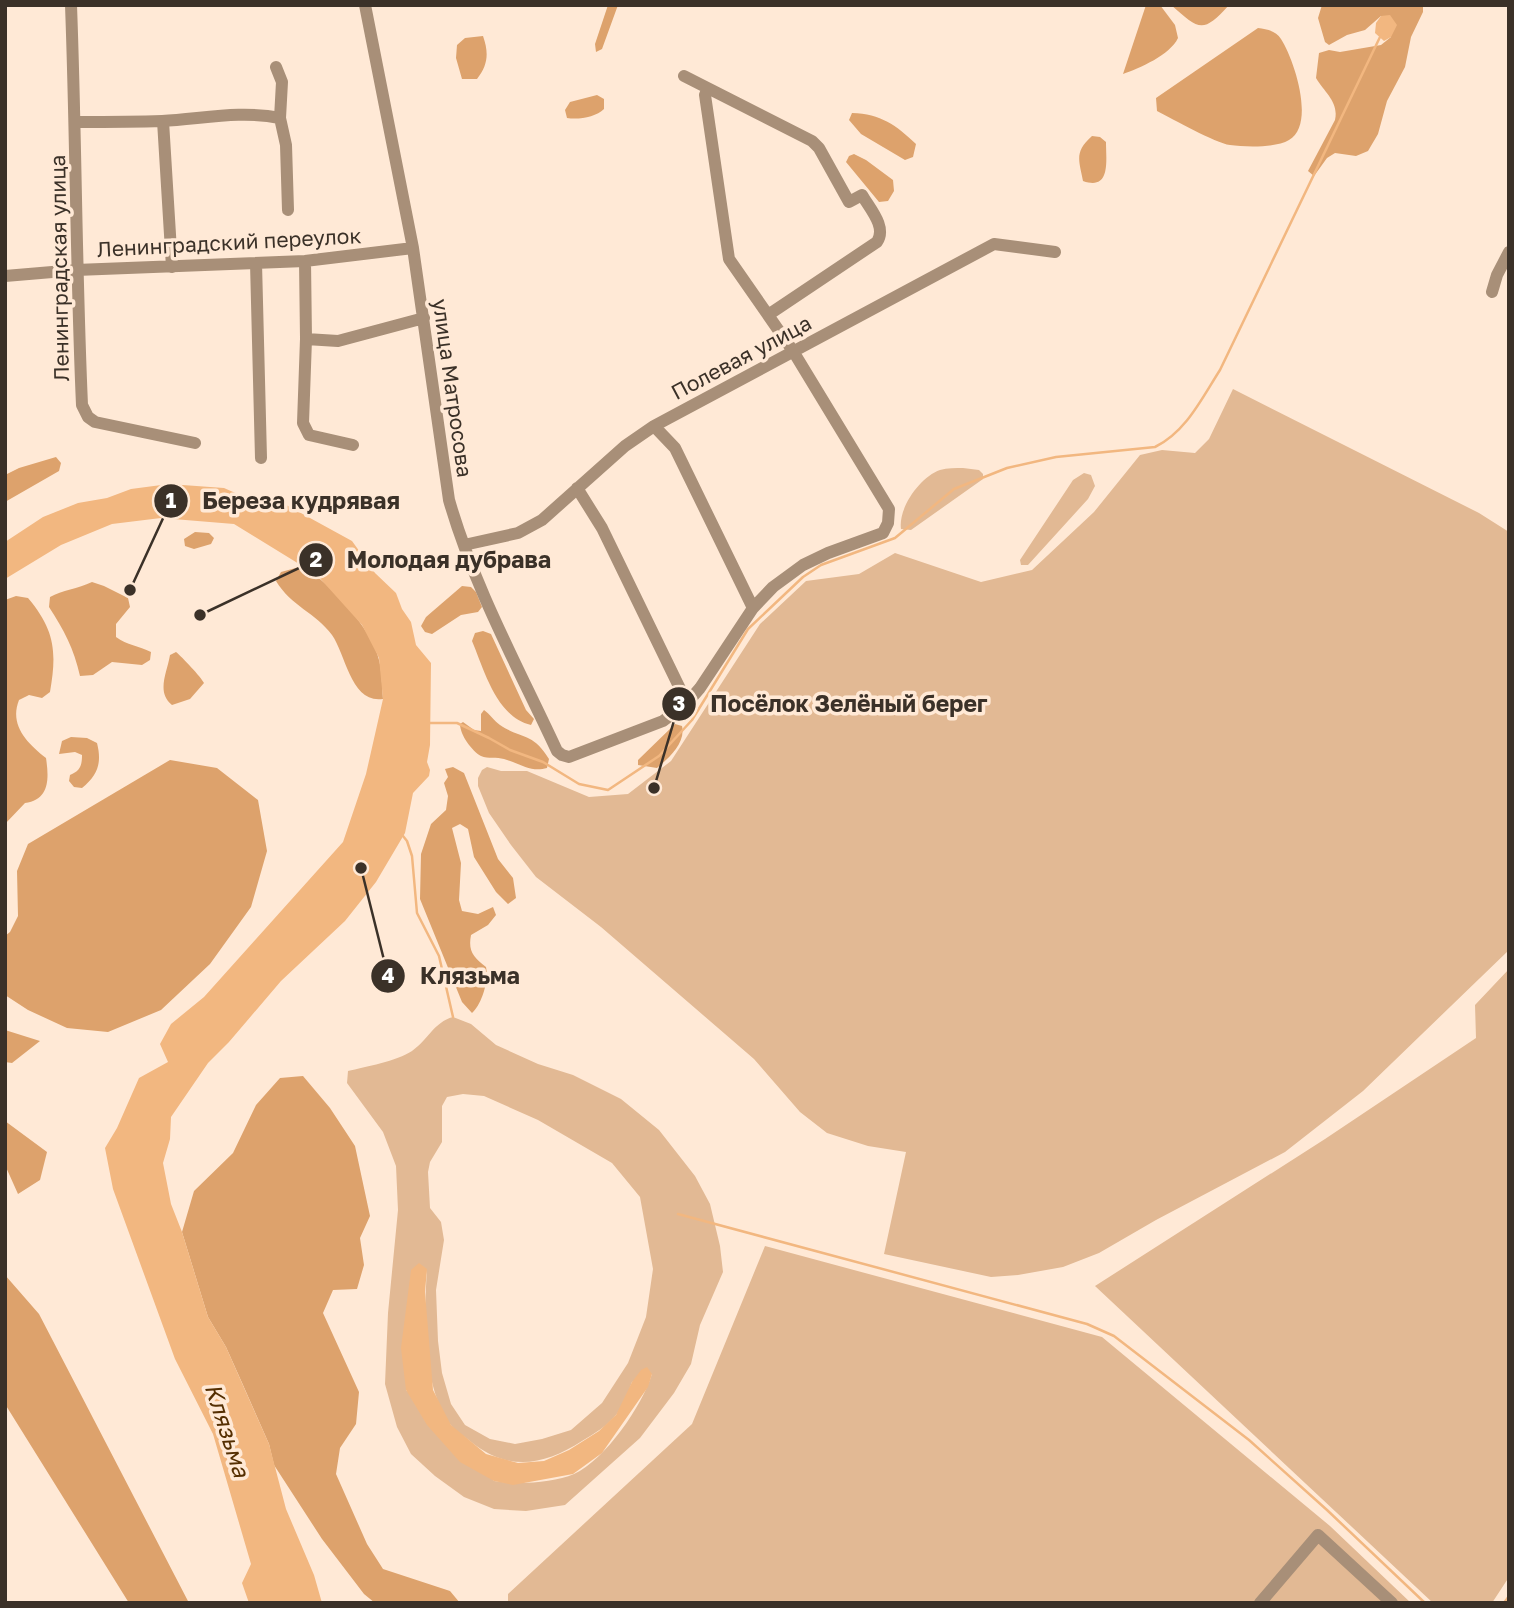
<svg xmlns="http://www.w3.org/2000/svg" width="1514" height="1608" font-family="'Golos Text',sans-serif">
	<rect width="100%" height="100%" fill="#ffe9d6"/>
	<path fill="#e2b994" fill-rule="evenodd" d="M1233 389 1479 513 1509 532V950L1363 1091 1285 1152 1156 1220 1099 1253 1063 1267 1018 1275 991 1277 884 1254 906 1152 868 1146 827 1133 800 1112 754 1059 601 927 536 877 511 845 489 813 478 786V778L482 770 487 767 501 771H527L589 797 628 794 671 761 760 624 806 581 859 574 895 553 981 582 1032 570 1094 512 1140 455 1162 450 1195 453 1209 439Z
		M963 468 979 470 983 474V479L911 530 901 529C898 508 920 477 940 470 947 468 956 468 963 468Z
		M1084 473 1091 475 1095 486 1088 499 1028 565H1021L1020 560 1073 480Z
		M1509 969V1577L1492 1603H1433L1095 1286 1325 1139 1476 1038 1475 1005Z
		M453 1017 471 1024 496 1045 538 1064 573 1075 621 1099 659 1130 695 1176 710 1204 720 1246 723 1272 700 1325 691 1364 674 1393 640 1438 565 1505 526 1511 494 1509 464 1497 435 1476 411 1454 397 1427 385 1384 388 1313 398 1210 396 1166 383 1132 347 1083 348 1071C365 1067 397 1061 412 1051 428 1040 434 1022 453 1017ZM463 1094 484 1096 538 1120 612 1163 640 1197 653 1269 646 1317 628 1363 602 1403 571 1430 542 1439 515 1444 490 1439 465 1425 451 1404 442 1373 438 1341 436 1290 444 1240 441 1222 430 1208 428 1172 430 1162 442 1142V1106L447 1097ZM427 1269C424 1315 422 1385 450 1424 455 1431 464 1436 470 1441 508 1472 543 1466 582 1441 594 1434 607 1426 616 1415 623 1406 628 1393 632 1382L652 1374C642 1406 605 1460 574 1474 553 1483 515 1485 494 1481L406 1390Z
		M765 1246 1102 1337 1330 1526 1411 1603H508V1594L692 1424Z"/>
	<path fill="#dda26c" d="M608 5H618L602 49 596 52 595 44Z
		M1146 5H1160L1175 25 1178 38C1170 55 1140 68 1123 74Z
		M1171 5H1229C1202 35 1199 29 1171 5Z
		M1322 5H1423V12L1411 37 1405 67 1387 101 1378 134 1368 151 1356 156 1335 153 1327 158 1314 176 1308 171 1335 120C1339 102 1325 93 1316 78L1319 53 1329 50 1340 52 1381 45 1391 37 1381 16 1365 30 1347 35 1329 45 1325 42 1318 18Z
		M1258 28C1267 29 1276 31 1281 39 1294 59 1316 125 1289 140 1276 148 1245 147 1230 145 1215 143 1173 119 1157 111L1156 98Z
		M483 36C489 53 488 65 477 79H462L456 58 457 45 465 38Z
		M597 95 604 99V109C596 117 579 120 567 118L565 110 570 102Z
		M852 113C881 114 896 125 916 144L913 157 905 160 861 134 849 120Z
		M1092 136 1100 137 1106 142C1106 161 1111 191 1083 181 1079 160 1074 152 1092 136Z
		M854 154 866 160 893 180 894 191 888 201 879 202 846 162 849 156Z
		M56 457 61 463 59 471 5 502V475L19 468Z
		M195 532 209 533 214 538 211 544 194 549 185 546 184 539Z
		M303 566C329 583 372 628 379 660 382 672 382 686 383 699 351 704 346 655 332 635 316 613 291 606 276 581L281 572Z
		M92 582 104 586 128 598 130 607 116 624V637C127 645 139 646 151 652L150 660 142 665 112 662 93 675 80 676C74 649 64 630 49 607L50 597C62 590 78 589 92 582Z
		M462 586 471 587 476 592 482 607 478 612 461 615 432 634 425 632 421 626 426 617Z
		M16 596 28 598C55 630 57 652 50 692L42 698 29 695 19 700C9 725 27 743 46 758 49 778 50 800 25 803L5 824V600Z
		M483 631 491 634 526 710 534 719 531 725C496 717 484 669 472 641L475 633Z
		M176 652C182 657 201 677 204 683L190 699 172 705C156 692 167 673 170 655Z
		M484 710C490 714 494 721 500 725 521 739 533 732 549 759L547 768C531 773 519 763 504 759 497 757 488 759 481 756 472 751 460 735 460 724L463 722 474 730 481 731V714Z
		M675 724 682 726C686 743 669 758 657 768L638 765V760Z
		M71 737 87 738 97 743C102 763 98 775 82 788L74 787 69 781 70 775C80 771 82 766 82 755L75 752 59 754 62 741Z
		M170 760 217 768 258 800 267 851 251 907 210 964 161 1010 108 1032 67 1028 28 1010 5 995V936L10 932 18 916 17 871 28 844Z
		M453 767 464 773 498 859 513 878 516 898 508 904 496 892 474 857 468 829 460 824 452 828 461 863 459 900 462 911 478 914 493 907 496 915 488 925 471 935C468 951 473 957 486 967 489 980 482 1004 472 1013L462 1002 420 899 421 854 431 824 446 810 448 796 444 783 448 777 445 769Z
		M5 1030 40 1041 12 1063 5 1062Z
		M303 1076 330 1108 355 1146 370 1216 360 1238 364 1265 357 1289 333 1290 323 1313 359 1392 356 1424 340 1448 336 1474 367 1544 383 1569 450 1591 460 1603H375L364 1594 322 1539 274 1465 269 1444 243 1385 226 1347 208 1317 182 1232 194 1191 233 1153 256 1105 280 1078Z
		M5 1121 47 1152 40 1180 18 1194 5 1165Z
		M5 1275 39 1314 189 1603H129L5 1404Z"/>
	<path fill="#f2b780" d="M1390 15 1397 25 1391 37 1384 41 1375 33 1376 23 1381 16Z
		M169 484 224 488 249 499 279 501 352 541 375 573 396 593 402 609 411 622 416 645 431 663 430 745 427 762 430 770 429 776 413 793 405 833 376 882 345 921 281 981 229 1042 208 1063 171 1117 170 1139 163 1163 171 1204 182 1232 208 1317 226 1347 269 1444 286 1509 314 1575 322 1603H249L242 1583 251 1564 213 1434 175 1359 113 1189 105 1148 117 1128 139 1078 168 1062 160 1044 171 1024 204 997 343 842 366 774 383 699 379 658 362 625 317 575 234 524 161 518 112 524 61 545 5 579V542L43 517 78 503 107 498 131 489Z
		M419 1263 427 1269 425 1292 433 1390 451 1425 486 1454 518 1463 544 1461 569 1450 599 1431 616 1415 632 1382 641 1370 647 1367 652 1374 648 1387 602 1453 573 1474 513 1485 494 1481 460 1462 427 1425 406 1390 401 1348 411 1270Z"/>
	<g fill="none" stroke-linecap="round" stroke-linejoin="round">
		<path stroke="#f2b780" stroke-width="2.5" d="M428 723H457L489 738 510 750 543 762 579 784 608 790 659 756 692 720 748 629 803 577 821 565 895 538 954 489 1007 468 1056 457 1155 447C1186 432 1202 398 1220 370L1380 37
			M403 836 407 841 412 856 417 913 439 956 453 1017
			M678 1214 1087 1324 1114 1336 1249 1440 1327 1510 1425 1603
			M1504 1603 1509 1596"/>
		<path stroke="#a88f78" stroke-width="12" d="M71 5C76 138 76 271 82 405L88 417 95 422 195 443
			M365 5 413 248 449 500C474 587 519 669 557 751L562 755 569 757 663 721 687 703 700 688 753 608 773 587 803 565 828 553 883 533 888 523 889 509 793 351 729 259 705 95 707 90
			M276 67 282 82 280 118 286 145 288 210
			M684 76 812 141 819 148 849 202 862 195C870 209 887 227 877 242L768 315
			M163 121 172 267
			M76 122C104 122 133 122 162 121 202 119 240 110 280 118
			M305 261 306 339 303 423 309 435 353 445
			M256 263 261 458
			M5 276 76 270 305 261 413 248
			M1492 292 1497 275 1509 252
			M306 339 338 341 424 318
			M654 426 675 448 753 608
			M577 488 602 528 687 703
			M464 545 518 533 542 520 625 446 654 426 994 244 1055 252
			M1260 1603 1318 1535 1392 1603"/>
	</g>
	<g text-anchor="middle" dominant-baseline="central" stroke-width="7" stroke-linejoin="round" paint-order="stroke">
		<g font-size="21" fill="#3b3128" stroke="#ffe9d6">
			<text transform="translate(229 242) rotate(-3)">Ленинградский переулок</text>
			<text transform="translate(59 268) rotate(-91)">Ленинградская улица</text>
			<text transform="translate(741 357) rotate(-28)">Полевая улица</text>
			<text transform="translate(453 388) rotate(82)">улица Матросова</text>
		</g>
		<g font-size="23" font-style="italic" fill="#552f02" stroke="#ffe9d6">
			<text transform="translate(228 1430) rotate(72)">Клязьма</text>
		</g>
	</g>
	<path fill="none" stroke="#3b3128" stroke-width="2.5" d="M130 590L171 501M200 615L316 560M654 788L679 704M361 868L388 976"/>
	<g fill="#3b3128" stroke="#ffe9d6" stroke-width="2.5">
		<circle cx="130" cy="590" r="7"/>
		<circle cx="200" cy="615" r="7"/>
		<circle cx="654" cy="788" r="7"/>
		<circle cx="361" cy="868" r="7"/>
		<circle cx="171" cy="501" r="18"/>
		<circle cx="316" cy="560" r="18"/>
		<circle cx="679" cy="704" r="18"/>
		<circle cx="388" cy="976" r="18"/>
	</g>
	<g font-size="21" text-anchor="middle" font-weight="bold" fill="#fff">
		<text x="171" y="508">1</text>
		<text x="316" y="567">2</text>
		<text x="679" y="711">3</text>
		<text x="388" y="983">4</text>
	</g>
	<g font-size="23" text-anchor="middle" font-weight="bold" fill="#3b3128" stroke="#ffe9d6" stroke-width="7" stroke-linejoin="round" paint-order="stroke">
		<text x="301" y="509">Береза кудрявая</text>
		<text x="449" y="568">Молодая дубрава</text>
		<text x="849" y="712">Посёлок Зелёный берег</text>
		<text x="470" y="984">Клязьма</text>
	</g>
	<rect width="1514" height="1608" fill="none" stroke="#3b3128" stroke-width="14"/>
</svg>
